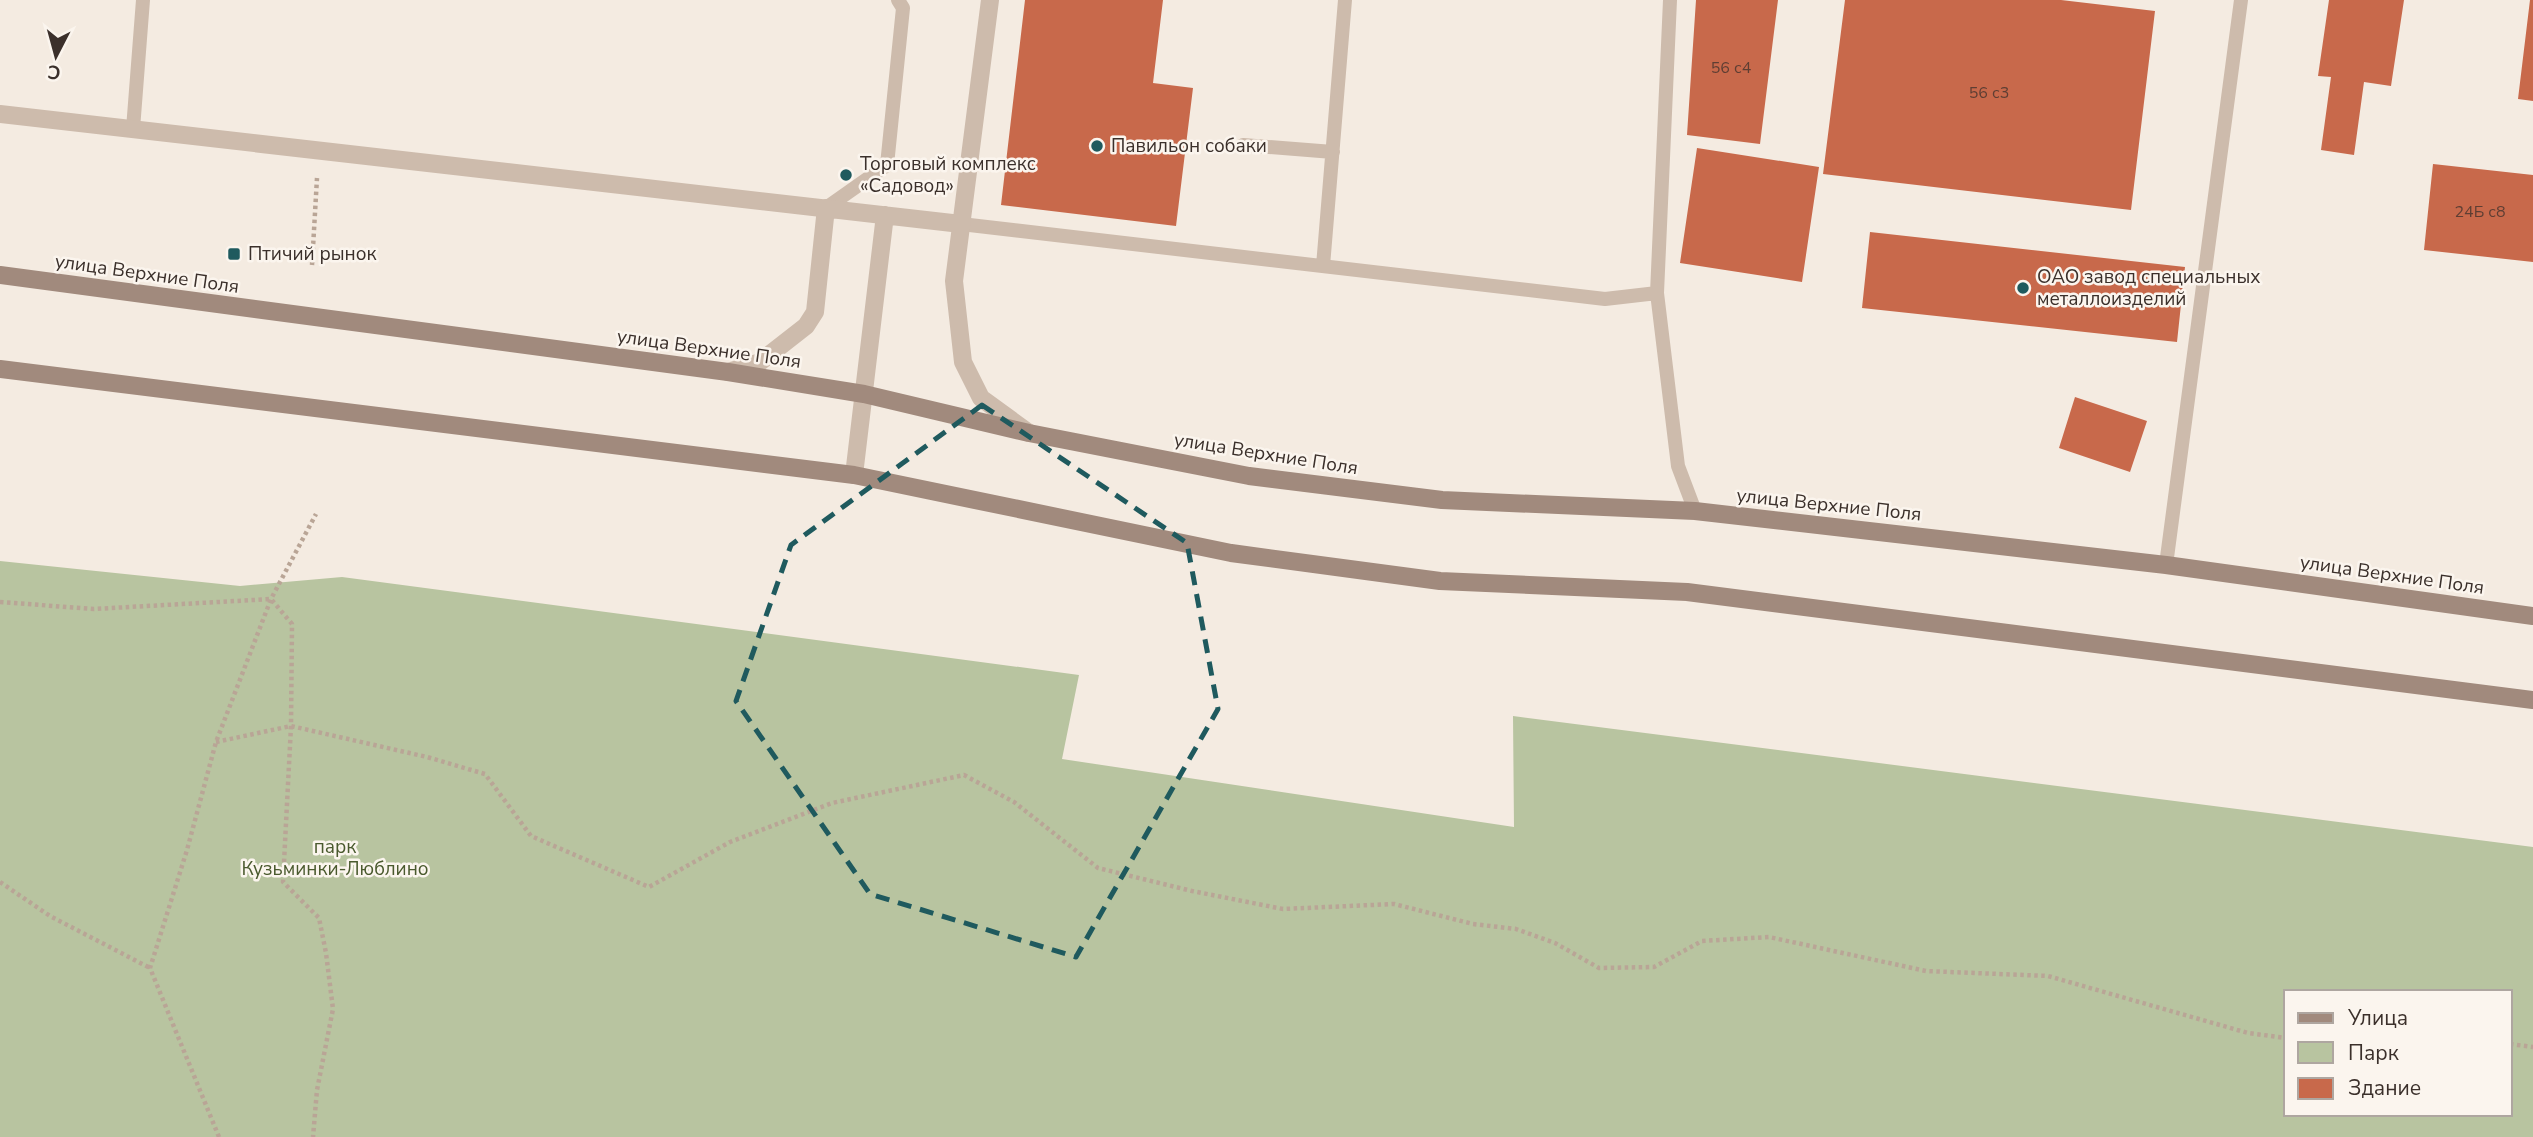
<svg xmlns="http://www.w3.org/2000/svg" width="2533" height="1137" font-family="'Nunito Sans',sans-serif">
	<rect width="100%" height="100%" fill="#f4ebe1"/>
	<path fill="#b8c4a0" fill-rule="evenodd" d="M0 561 240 586 342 577 1079 675 1062 759 1514 827 1513 716 2533 847V1137H0ZM2286 992H2510V1114H2286Z"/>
	<path fill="#c8694b" d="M1025 0H1163L1153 83 1193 88 1176 226 1001 205Z
		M1696 0H1778L1760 144 1687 135Z
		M1845 0H2061L2155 11 2131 210 1823 174Z
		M2329 0H2404L2391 86 2364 82 2354 155 2321 150 2331 77 2318 76Z
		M2530 0H2533V101L2518 99Z
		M1697 148 1819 167 1802 282 1680 263Z
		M2433 164 2533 175V262L2424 250Z
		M1870 232 2185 267 2177 342 1862 308Z
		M2075 397 2147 421 2130 472 2059 448Z"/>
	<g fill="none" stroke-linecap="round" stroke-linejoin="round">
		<path stroke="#b9a596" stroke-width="4.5" stroke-dasharray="3.5 3.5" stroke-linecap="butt" d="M312 265 317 178
			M0 602 94 609 271 599 292 624 291 726 283 882 319 918 326 953 333 1009 317 1090 313 1137
			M216 742 291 726 427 757 485 774 531 836 649 887 730 842 832 803 964 775 1014 802 1098 868 1192 891 1283 909 1394 904 1473 924 1516 929 1555 943 1599 968 1654 967 1702 941 1769 937 1926 971 2048 976 2248 1033 2286 1038
			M0 882 50 916 150 968
			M2510 1044 2533 1047
			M219 1137 150 968 187 850 216 742 271 599 316 514"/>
		<path stroke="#cdbbac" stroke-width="14" d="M1670 0 1657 293 1678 466 1695 511
			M133 129 143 0
			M1243 145 1333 152
			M826 208 887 165 903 8 898 0
			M961 224 1605 299 1657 293
			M1323 266 1345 0
			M2166 565 2241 0"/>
		<path stroke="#cdbbac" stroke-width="18" d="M990 0 954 281 963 362 981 398 1029 433
			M0 114 961 224
			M728 372 760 362 806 326 815 312 826 208
			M854 475 885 215"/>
		<path stroke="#a18a7d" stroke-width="18" d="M0 275 728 372 864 394 1029 433 1249 476 1442 500 1695 511 2166 565 2533 616
			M0 369 854 475 1231 553 1440 581 1687 592 2533 700"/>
	</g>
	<path fill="none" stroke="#1f5a5e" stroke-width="5" stroke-dasharray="14 9" stroke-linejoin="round" d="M982 405 1187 543 1218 709 1076 957 870 894 736 701 791 545Z"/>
	<g fill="#1f5a5e" stroke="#fbf5ee" stroke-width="2.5">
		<circle cx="1097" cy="146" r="7"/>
		<circle cx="846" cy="175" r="7"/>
		<rect x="227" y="247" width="14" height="14" rx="3.5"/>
		<circle cx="2023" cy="288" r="7"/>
	</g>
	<g text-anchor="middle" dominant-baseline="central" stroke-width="5" stroke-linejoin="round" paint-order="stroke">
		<g font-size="16" fill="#5e3e33">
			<text x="1731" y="68">56 с4</text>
			<text x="1989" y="93">56 с3</text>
			<text x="2480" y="212">24Б с8</text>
		</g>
		<g font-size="19" fill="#3b302b" stroke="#fbf5ee" text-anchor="start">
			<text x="1111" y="146">Павильон собаки</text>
			<text x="860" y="164">Торговый комплекс<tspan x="860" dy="22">«Садовод»</tspan></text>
			<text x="248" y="254">Птичий рынок</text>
			<text x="2037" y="277">ОАО завод специальных<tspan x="2037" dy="22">металлоизделий</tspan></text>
		</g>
		<g font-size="19" fill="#3b302b" stroke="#fbf5ee">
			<text transform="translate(147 274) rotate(8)">улица Верхние Поля</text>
			<text transform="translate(709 349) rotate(8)">улица Верхние Поля</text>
			<text transform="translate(1266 454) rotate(9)">улица Верхние Поля</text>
			<text transform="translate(1829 505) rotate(6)">улица Верхние Поля</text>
			<text transform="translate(2392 575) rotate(8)">улица Верхние Поля</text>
		</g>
		<g font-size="19" fill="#4a5a2e" stroke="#fbf5ee">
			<text x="335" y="847">парк<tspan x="335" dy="22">Кузьминки-Люблино</tspan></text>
		</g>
	</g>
	<rect x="2284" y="990" width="228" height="126" fill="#fbf5ee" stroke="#aea6a0" stroke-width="2"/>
	<rect x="2298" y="1013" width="35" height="10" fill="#a18a7d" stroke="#aea6a0" stroke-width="2"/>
	<text x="2348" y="1025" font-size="21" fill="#3b302b">Улица</text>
	<rect x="2298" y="1042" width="35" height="21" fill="#b8c4a0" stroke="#aea6a0" stroke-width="2"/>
	<text x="2348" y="1060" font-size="21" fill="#3b302b">Парк</text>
	<rect x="2298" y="1078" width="35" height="21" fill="#c8694b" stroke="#aea6a0" stroke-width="2"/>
	<text x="2348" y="1095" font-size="21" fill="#3b302b">Здание</text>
	<g transform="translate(56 56) rotate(186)" stroke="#fbf5ee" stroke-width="5" paint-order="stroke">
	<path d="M0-5L12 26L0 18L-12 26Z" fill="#3b302b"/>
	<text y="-10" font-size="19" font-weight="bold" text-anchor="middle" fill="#3b302b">С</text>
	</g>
</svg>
